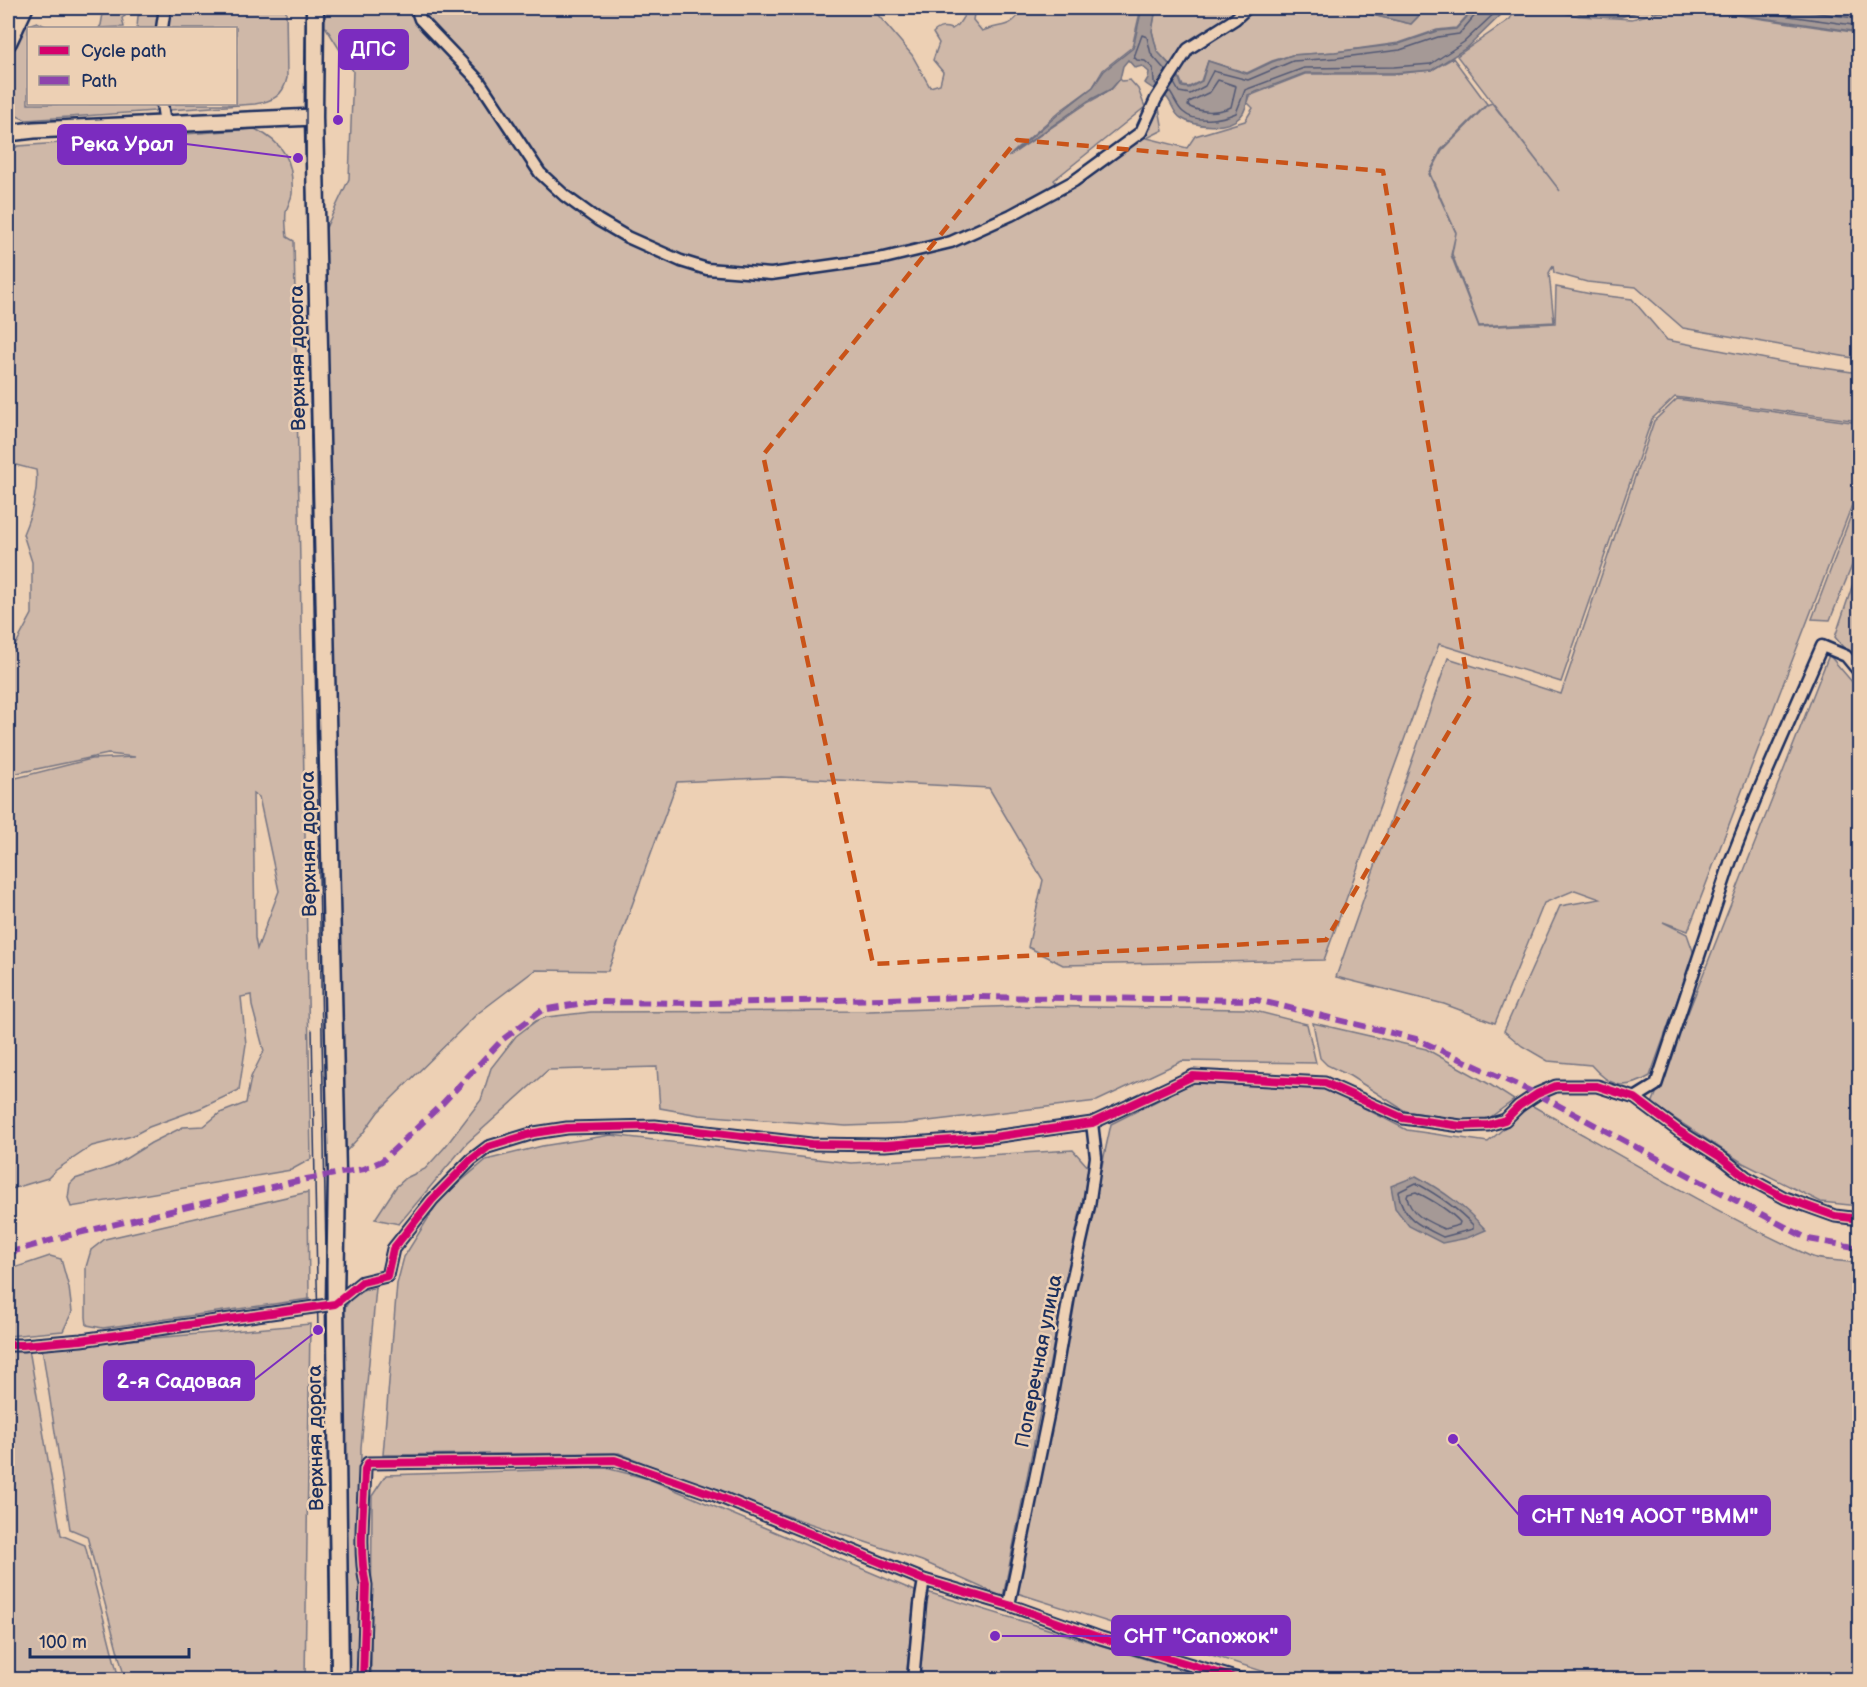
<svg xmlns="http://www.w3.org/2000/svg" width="1867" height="1687" font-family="'Balsamiq Sans',sans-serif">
	<rect width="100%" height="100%" fill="#edd0b4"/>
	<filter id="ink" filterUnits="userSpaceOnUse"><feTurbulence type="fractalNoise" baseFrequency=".0167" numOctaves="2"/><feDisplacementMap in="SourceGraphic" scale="12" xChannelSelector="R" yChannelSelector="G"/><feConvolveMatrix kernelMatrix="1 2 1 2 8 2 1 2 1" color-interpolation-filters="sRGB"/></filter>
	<g filter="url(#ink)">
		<path fill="#cfb8a8" stroke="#757483" stroke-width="1.5" fill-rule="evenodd" d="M104 8H118L125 16 122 18 124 27 99 28 101 25Z
			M169 8H286L287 78C283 96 273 101 255 104L26 120 8 112C8 82 0 32 37 22L49 28H28V104H236V28H137L138 16 152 9 169 13Z
			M325 8H872L912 55 930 87 940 84 943 72 933 60 939 43 933 33C940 26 944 27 952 29L958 25 964 16 958 8H975L973 20 982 31C1005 22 1008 31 1024 8H1141L1132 47 1103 70 1093 87 1060 111 1008 157 1089 102 1111 90 1120 79 1122 81 1130 80 1138 89 1145 107 1054 180 1061 188 1149 119 1159 108 1163 130 1147 138 1187 148 1195 136 1245 121 1253 108 1247 102 1249 96 1305 74H1394L1432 70 1453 58 1487 104 1441 150 1429 174 1456 233 1451 255 1479 327 1555 323 1556 287 1591 294 1632 299 1667 340 1787 363 1859 373V421L1675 397 1652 419 1561 682 1439 644 1324 960 1063 965 1028 947 1043 880 989 788 781 777 677 782 608 971 535 970 477 1014 378 1112 363 1133 338 1160 324 232 349 179 353 71 325 26Z
			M1156 8H1357L1368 14 1411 24 1427 8H1438L1439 12 1446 8H1474L1456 28 1437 30 1399 43 1335 52 1292 55 1272 61 1247 73 1208 61 1201 81 1189 87 1183 86 1177 72 1157 51 1152 31Z
			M1516 8H1538L1580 16 1632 19 1659 12 1728 14 1859 33V359L1683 328 1636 287 1587 282 1554 273 1553 266 1549 273 1554 322 1479 326 1452 254 1456 232 1430 174 1442 151 1487 105 1492 103 1560 191 1457 56 1510 19Z
			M255 129C284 143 294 161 292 194 291 201 287 206 286 212 285 220 286 229 287 237L294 241 311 1159 291 1170 71 1207 68 1198 70 1184 75 1179 114 1166 151 1143 183 1127 204 1126 220 1113 246 1103 251 1077 264 1051 252 1006 251 995 241 997 246 1044 239 1090 201 1108 149 1127 132 1136 92 1146 56 1170 48 1178 8 1190V780L91 759 135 757 108 754 8 775V659L32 614V562L23 534C31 515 39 491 36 470L16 465 8 468V152L18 146ZM253 793 259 797 279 891 257 949 255 938Z
			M1677 399 1859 423V487L1688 931 1663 922 1687 934 1694 954 1650 1076C1625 1091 1610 1087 1591 1065L1548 1061 1522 1046 1504 1031 1560 906 1600 899 1575 890 1544 903 1495 1023 1444 1004 1336 977 1448 658 1561 694 1654 421Z
			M1859 494V548L1830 620 1812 619Z
			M1859 566V667L1835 637Z
			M1829 655 1859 690V1206L1821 1202 1743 1163 1652 1104Z
			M1021 1006 1247 1009 1307 1024 1316 1063 1182 1061 1097 1101 903 1124 846 1126 699 1115 660 1108 657 1067 548 1070 467 1143 399 1224 375 1219 396 1187 406 1178 425 1169 445 1147 481 1100 491 1068 516 1036 536 1021 547 1017 591 1012 869 1011Z
			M1313 1023 1426 1049 1489 1084 1514 1100 1485 1121 1475 1122 1405 1111 1350 1076 1327 1065 1320 1058Z
			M1192 1083 1327 1089 1407 1130 1488 1142 1531 1105C1623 1157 1714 1212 1810 1256 1825 1263 1844 1258 1859 1265V1679H1287L1017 1593 1076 1285 1111 1124Z
			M611 1135 851 1163 1073 1150 1089 1168 1003 1597 922 1561 719 1493 619 1453 383 1455 397 1284 404 1257 440 1199 486 1160 542 1146Z
			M308 1192 309 1299 103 1328 87 1325 86 1317V1267L91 1250 105 1239Z
			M50 1256 61 1259 69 1288 72 1312 63 1331 8 1336V1315L10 1314 13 1301 8 1294V1270Z
			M376 1288 361 1447 359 1680 347 1679 343 1312C349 1298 360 1289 376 1288Z
			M310 1324 305 1679H125L87 1536 70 1529 42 1348Z
			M8 1349H29L61 1535 85 1545 119 1679H11L8 1669Z
			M606 1468 649 1479 915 1591 906 1679H371L372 1496 386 1475Z
			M927 1592 1211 1679 917 1680Z"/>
		<path fill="#a59996" stroke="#6e6f80" stroke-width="1.5" d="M1142 8H1156L1152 31 1157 51 1177 73 1182 87 1189 88 1202 81 1208 61 1247 74 1272 62 1292 55 1335 52 1399 44 1437 31 1456 29 1475 8H1508L1468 47 1432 70 1394 73H1305L1248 95C1247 103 1246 111 1240 117 1227 130 1195 127 1181 118 1174 114 1173 106 1168 99 1163 92 1151 89 1145 83L1148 78 1149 72 1142 66 1135 68 1128 60 1123 66 1120 79 1111 89 1088 101 1012 154 1061 112 1093 87 1104 71 1133 48Z
			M1359 8H1378L1404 12 1407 8H1426L1411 24 1368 14Z
			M1567 8H1859V32L1728 13 1640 11 1621 17 1581 14Z
			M1416 1176C1445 1192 1464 1206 1486 1230L1467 1238 1442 1243 1409 1226 1395 1208 1391 1186Z"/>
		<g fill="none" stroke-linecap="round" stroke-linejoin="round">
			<path stroke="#525974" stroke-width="1.5" d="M1731 8 1860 26
				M1786 8 1860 19
				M1218 80 1236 86 1231 107C1218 113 1200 113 1188 106L1189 102 1210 92Z
				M1174 83 1179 92 1190 94 1205 86 1213 71 1248 80 1293 61 1336 58 1400 50 1438 37 1459 34 1477 13 1479 8
				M1157 85 1154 82 1153 68 1145 61 1137 60 1134 57 1142 35 1147 37 1151 54 1166 71
				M1169 91C1174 97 1177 107 1183 112 1196 124 1222 119 1236 113L1245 90 1304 68 1394 67 1431 64 1464 42 1500 8
				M1416 1183C1438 1195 1456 1207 1473 1225V1229L1443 1237C1420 1226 1403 1219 1398 1192Z
				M1416 1192C1432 1200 1448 1209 1460 1222L1459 1225 1444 1229C1429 1222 1410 1215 1407 1197L1408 1194Z"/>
			<g stroke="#1b2f5e" stroke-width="15">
				<path id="minor" d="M416 8 420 19 479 81 540 173 565 196 598 220 627 237 681 261 707 269 771 274 884 258 951 242 1011 215 1074 181 1141 132 1156 99 1188 49 1235 19 1247 8
					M162 28 165 8
					M162 104 165 124
					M1635 1098 1656 1085 1731 860 1756 797 1822 646 1846 656 1860 673
					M8 1345H23L81 1340 335 1304 362 1282 387 1276 393 1249 432 1200 471 1160 488 1147 534 1133 567 1128 655 1126 811 1144 885 1145 993 1137 1092 1123 1193 1076 1325 1083 1403 1118 1461 1126 1488 1125 1505 1120 1519 1106 1537 1094 1556 1086H1597L1635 1098 1679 1131 1722 1158 1746 1177 1785 1198 1835 1216 1860 1219
					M1009 1605 1050 1406 1070 1290 1089 1206 1096 1157 1092 1123
					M363 1680 366 1585C358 1548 364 1506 365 1469L368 1463 615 1460 715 1495 924 1580 1009 1605 1101 1638 1242 1680
					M913 1680 920 1604 924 1580"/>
			</g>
			<g stroke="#1b2f5e" stroke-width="20">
				<path id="secondary" d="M8 133 34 130 314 117"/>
			</g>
			<g stroke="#1b2f5e" stroke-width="21">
				<path id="primary" d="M315 8 314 117 337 1173 335 1304 340 1680
					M8 42 24 8"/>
			</g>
			<use href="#minor" stroke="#edd0b4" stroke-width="10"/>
			<use href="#secondary" stroke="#edd0b4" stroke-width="15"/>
			<use href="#primary" stroke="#edd0b4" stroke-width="16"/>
			<path stroke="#1b2f5e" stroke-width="1.5" d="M306 8V170L327 1305 331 1680
				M312 1030 318 1330"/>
			<path stroke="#8e44ad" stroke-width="6" stroke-dasharray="12 6" stroke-linecap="butt" d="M8 1253 70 1235 301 1180 364 1169 382 1161 442 1104 502 1040 542 1010 590 1002 709 1003 971 997 1257 1000 1416 1039 1537 1094 1808 1239 1860 1248"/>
			<g stroke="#edd0b4" stroke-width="11">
				<path id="cycleway" d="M8 1345H23L81 1340 335 1304 362 1282 387 1276 393 1249 432 1200 471 1160 488 1147 534 1133 567 1128 655 1126 811 1144 885 1145 993 1137 1092 1123 1193 1076 1325 1083 1403 1118 1461 1126 1488 1125 1505 1120 1519 1106 1537 1094 1556 1086H1597L1635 1098 1679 1131 1722 1158 1746 1177 1785 1198 1835 1216 1860 1219
					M363 1680 366 1585C358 1548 364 1506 365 1469L368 1463 615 1460 715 1495 924 1580 1009 1605 1101 1638 1242 1680"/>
			</g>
			<use href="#cycleway" stroke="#d6006c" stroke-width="8"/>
		</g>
	</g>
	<path fill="none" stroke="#c95318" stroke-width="4.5" stroke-dasharray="12 8" stroke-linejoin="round" d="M1017 140 1383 171 1470 696 1326 940 873 964 763 455Z"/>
	<g text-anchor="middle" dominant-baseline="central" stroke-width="5" stroke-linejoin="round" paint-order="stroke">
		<g font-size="20" fill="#1b2f5e" stroke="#edd0b4">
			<text transform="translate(298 358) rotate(-91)">Верхняя дорога</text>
			<text transform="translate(309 844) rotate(-91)">Верхняя дорога</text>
			<text transform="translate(1039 1361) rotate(-79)">Поперечная улица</text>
			<text transform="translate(316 1438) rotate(-91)">Верхняя дорога</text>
		</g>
	</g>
	<path fill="none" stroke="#7b2cbf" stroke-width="2" d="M338 120L339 49M298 158L186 144M318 1330L254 1380M1453 1439L1519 1515M995 1636L1112 1636"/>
	<g fill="#7b2cbf" stroke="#edd0b4" stroke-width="2">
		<circle cx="338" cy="120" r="6"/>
		<circle cx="298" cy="158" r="6"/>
		<circle cx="318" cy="1330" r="6"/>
		<circle cx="1453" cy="1439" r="6"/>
		<circle cx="995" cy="1636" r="6"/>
	</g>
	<g fill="#7b2cbf" stroke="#7b2cbf" stroke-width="2">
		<rect x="339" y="30" width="69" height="39" rx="6"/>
		<rect x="58" y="125" width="128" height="39" rx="6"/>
		<rect x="104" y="1361" width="150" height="39" rx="6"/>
		<rect x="1519" y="1496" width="251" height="39" rx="6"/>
		<rect x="1112" y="1616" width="178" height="39" rx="6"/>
	</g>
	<g font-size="21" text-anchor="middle" font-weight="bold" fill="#fff">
		<text x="373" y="56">ДПС</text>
		<text x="122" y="151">Река Урал</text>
		<text x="179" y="1388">2-я Садовая</text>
		<text x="1645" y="1523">СНТ №19 АООТ "ВММ"</text>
		<text x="1201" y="1643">СНТ "Сапожок"</text>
	</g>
	<rect width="1867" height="1687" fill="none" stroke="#edd0b4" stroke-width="30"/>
	<rect x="15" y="15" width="1837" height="1657" fill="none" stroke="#1b2f5e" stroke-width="2" filter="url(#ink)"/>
	<rect x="27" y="27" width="210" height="78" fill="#edd0b4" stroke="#999092" stroke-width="1.5"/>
	<rect x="39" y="46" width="30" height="9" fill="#d6006c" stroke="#999092" stroke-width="1.5"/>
	<text x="81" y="57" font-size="18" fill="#1b2f5e">Cycle path</text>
	<rect x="39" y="76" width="30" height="9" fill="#8e44ad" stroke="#999092" stroke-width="1.5"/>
	<text x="81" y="87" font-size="18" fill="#1b2f5e">Path</text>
	<path d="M30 1648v9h159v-9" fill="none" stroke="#1b2f5e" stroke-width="3"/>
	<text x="39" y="1648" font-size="18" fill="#1b2f5e" stroke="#edd0b4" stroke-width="4.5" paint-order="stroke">100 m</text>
</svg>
